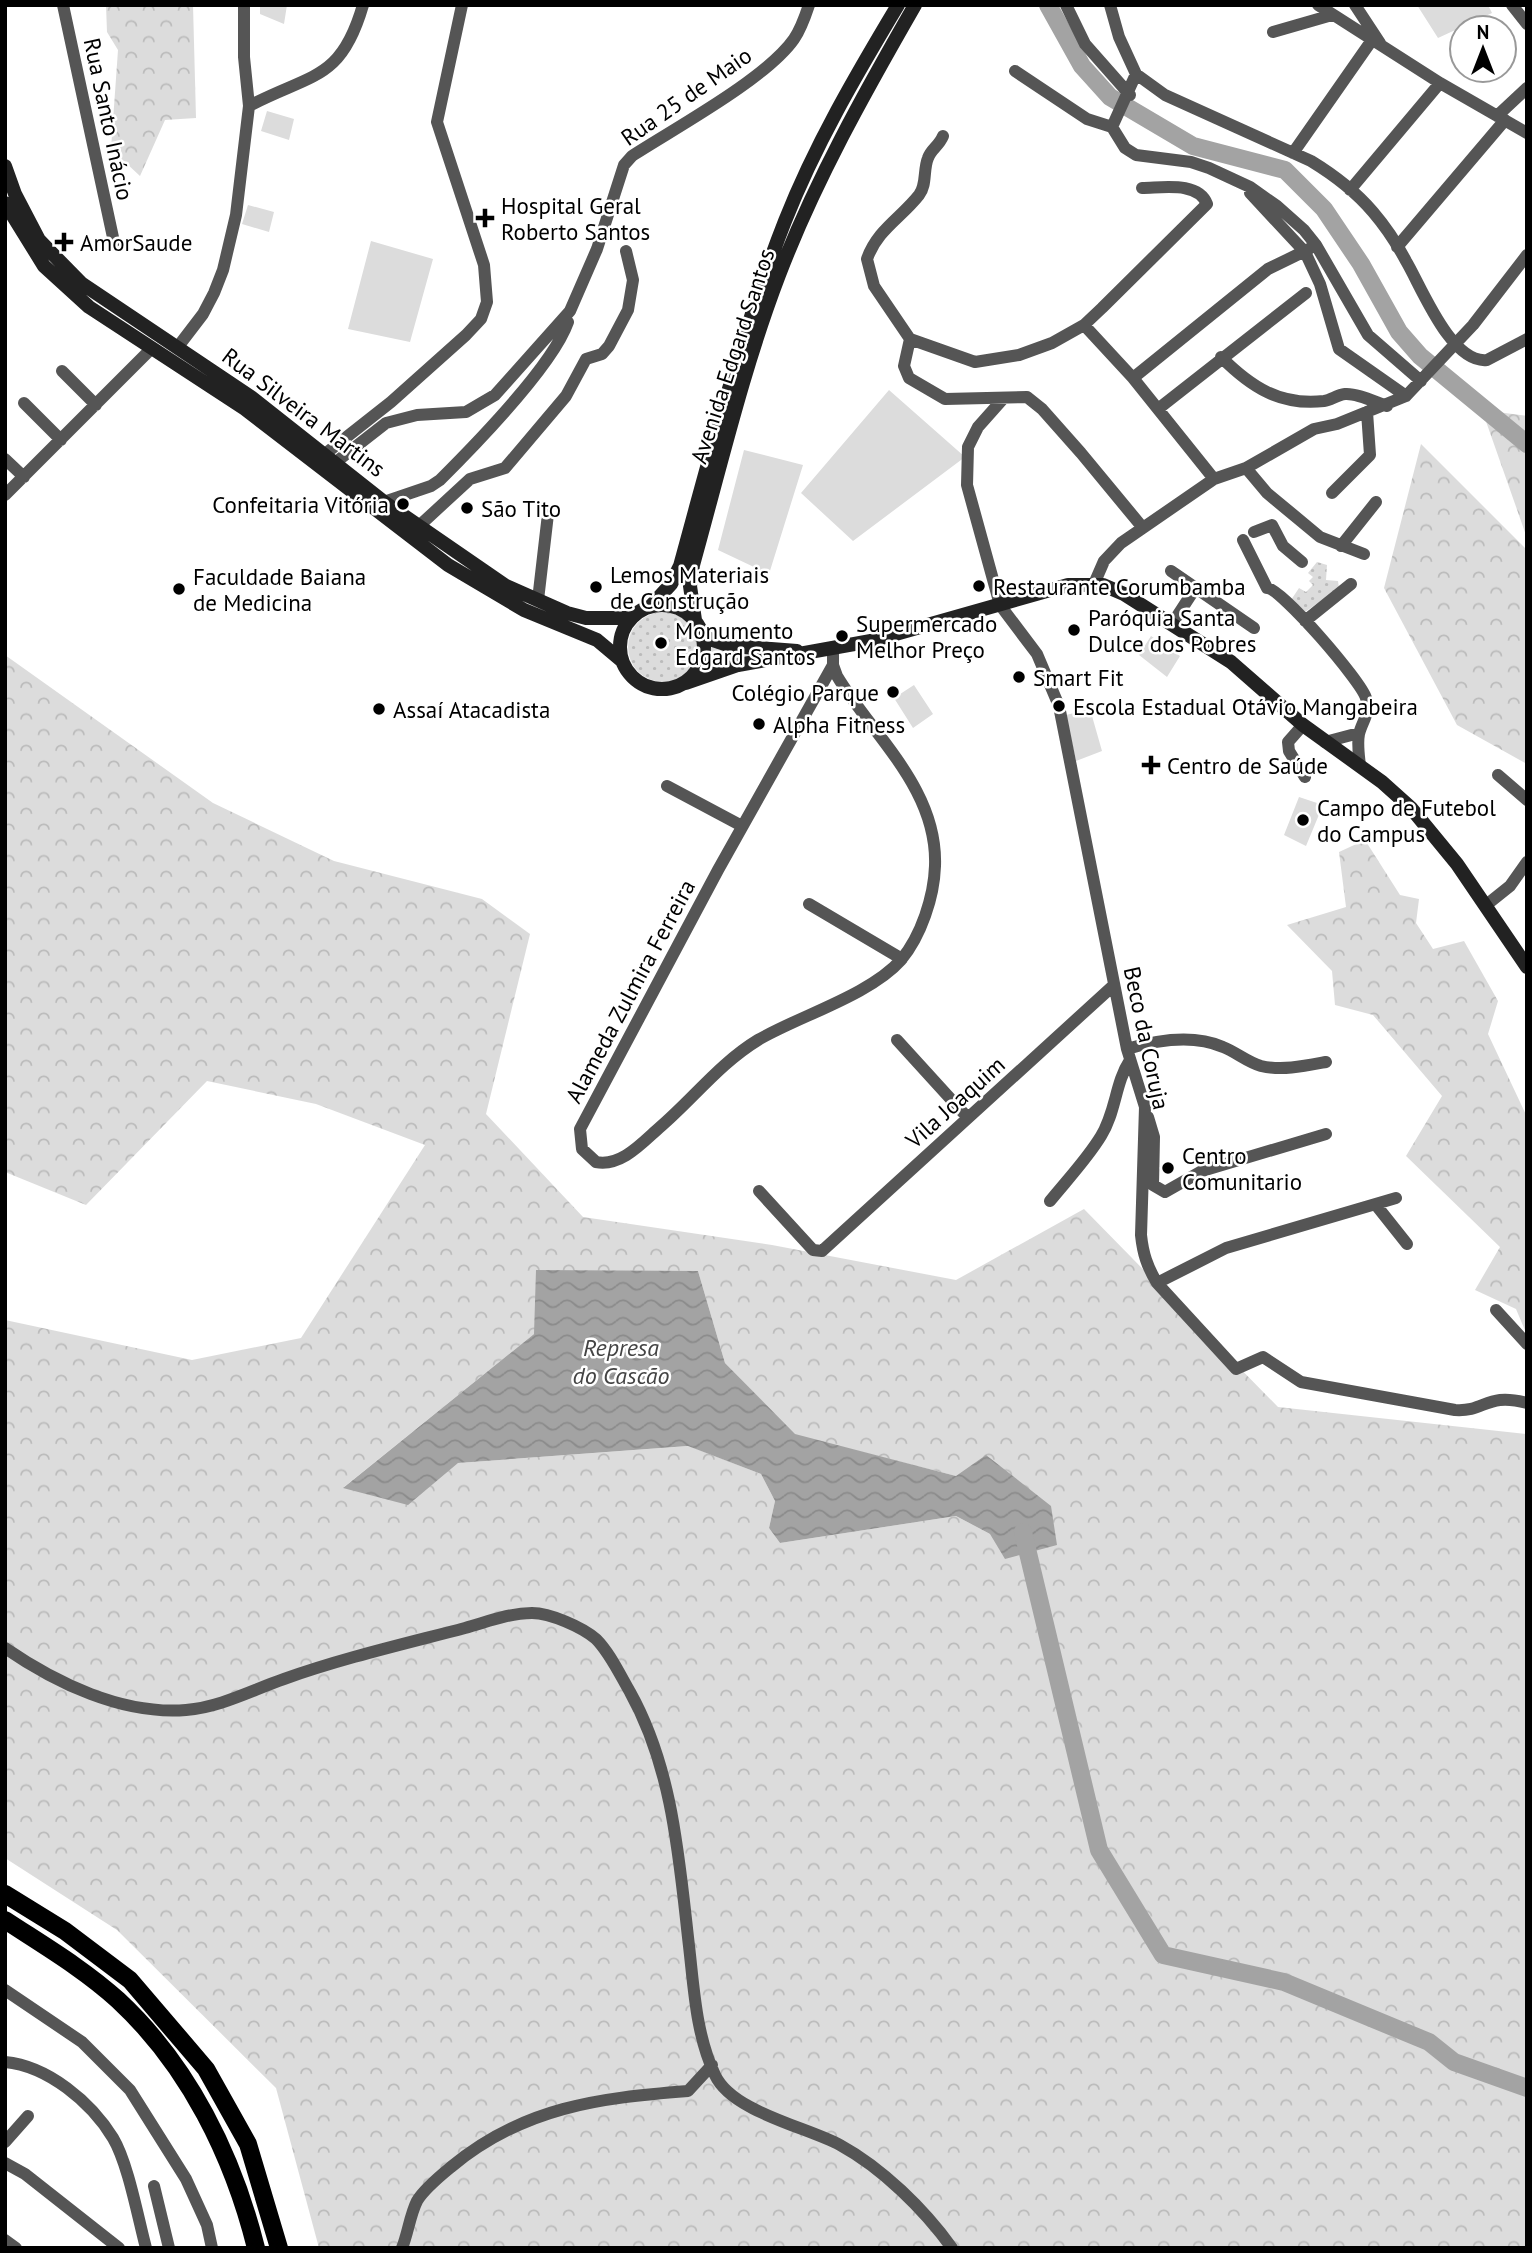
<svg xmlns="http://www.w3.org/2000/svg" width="1532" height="2253" font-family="'PT Sans',sans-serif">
	<defs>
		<pattern id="grass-dots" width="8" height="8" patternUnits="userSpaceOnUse" patternTransform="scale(1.75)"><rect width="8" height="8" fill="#dcdcdc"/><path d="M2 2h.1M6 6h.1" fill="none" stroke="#bbb" stroke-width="1.8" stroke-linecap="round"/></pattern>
		<pattern id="forest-crowns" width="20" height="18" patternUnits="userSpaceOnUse" patternTransform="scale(1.75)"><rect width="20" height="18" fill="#dcdcdc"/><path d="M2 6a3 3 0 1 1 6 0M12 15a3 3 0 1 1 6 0" fill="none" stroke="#bbb"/></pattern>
		<pattern id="water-waves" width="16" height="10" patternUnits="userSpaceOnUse" patternTransform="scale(1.75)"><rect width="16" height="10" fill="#a3a3a3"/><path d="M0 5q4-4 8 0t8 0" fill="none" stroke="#8b8b8b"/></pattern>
	</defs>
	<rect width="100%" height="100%" fill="#fff"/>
	<path fill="url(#grass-dots)" d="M1317 562 1327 565 1326 580 1338 581 1339 588 1305 612 1291 600 1299 588 1306 592 1313 585 1309 581 1313 577 1308 573Z
		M628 647a35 35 0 1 1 70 0a35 35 0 1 1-70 0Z
		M710 644 782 653 707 670Z"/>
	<path fill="url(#forest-crowns)" fill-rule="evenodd" d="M106 5H193L196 118 165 120 140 176 111 149 118 50 107 32Z
		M1482 410 1527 416V538Z
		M1421 444 1527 550V764L1457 725 1384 588Z
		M5 655 213 803 334 861 482 899 530 934 486 1114 583 1217 772 1245 956 1280 1084 1209 1278 1407 1527 1434V2248H319L276 2088 117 1930 5 1858V1320L192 1360 301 1338 425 1145 316 1104 207 1081 86 1205 5 1172ZM698 1271 725 1363 795 1435 956 1476 990 1534 956 1516 780 1543 769 1528 775 1501 761 1474 689 1446 458 1463 344 1487 534 1334Z
		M1365 840 1400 895 1419 899 1416 923 1433 949 1464 941 1498 1001 1488 1034 1527 1117V1335L1516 1309 1475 1290 1500 1247 1406 1156 1442 1096 1373 1015 1335 1005 1332 971 1287 925 1346 907 1339 852Z"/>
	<path fill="#dcdcdc" d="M260 5H287L284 24 260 14Z
		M1417 5H1488L1492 13 1438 38Z
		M267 111 294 119 289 140 261 131Z
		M248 205 274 212 269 232 242 224Z
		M371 241 433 259 410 342 348 329Z
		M889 390 965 457 853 541 801 493Z
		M744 450 803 465 769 574 718 550Z
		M1151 636 1180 656 1167 677 1139 655Z
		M914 685 933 714 913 728 894 698Z
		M1090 709 1102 751 1076 761 1066 715Z
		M1299 797 1323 805 1306 846 1284 835Z"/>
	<path fill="url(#water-waves)" d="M536 1270 698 1271 725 1363 795 1434 956 1476 986 1455 1051 1506 1057 1545 1005 1559 990 1534 956 1516 780 1543 769 1528 775 1501 761 1474 688 1446 458 1463 408 1505 343 1488 534 1334Z"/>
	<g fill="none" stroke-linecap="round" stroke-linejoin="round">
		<path stroke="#a3a3a3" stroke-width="18" d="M1048 5 1082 66 1110 97 1193 146 1285 170 1324 209 1361 264 1399 332 1420 356 1527 444
			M1023 1532 1099 1850 1163 1955 1284 1982 1429 2042 1454 2062 1527 2088"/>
		<path stroke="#555" stroke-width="12" d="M63 5 114 242
			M1066 5 1085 44 1130 95
			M1110 5 1119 37 1136 74 1165 95 1311 161C1334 175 1356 192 1373 212 1385 226 1397 244 1406 261 1421 286 1451 364 1487 360L1527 339
			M1318 5 1440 83 1527 133
			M1355 5 1380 43
			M1512 5 1527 24
			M1273 32 1332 15
			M1015 71 1087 119 1112 127
			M1136 74 1112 127 1125 148 1136 155 1191 162 1209 168 1250 187 1277 206 1304 230 1316 245 1368 335 1421 381
			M249 106C312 73 341 81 363 5
			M1497 116 1527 88
			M1293 153 1372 40
			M1350 190 1440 83
			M1250 193 1305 252 1320 284 1339 349 1406 396
			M1397 247 1505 120
			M1084 325 1133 378 1214 479
			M910 339 975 362 1019 355 1052 343 1084 325 1102 308 1207 204C1198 181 1162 188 1142 188
			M910 339 904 366 909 378 945 399 1027 397 1042 409 1081 453 1143 528
			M910 339 874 286 867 259C877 230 901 218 919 195 927 185 923 170 928 158 931 149 939 146 943 136
			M177 348 203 314 214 293 223 270 236 215 249 106 244 57V5
			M1221 357C1251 387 1280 406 1324 401 1331 400 1337 395 1345 394 1357 393 1375 402 1387 406
			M62 371 96 405
			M1133 378 1268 269 1309 249
			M1002 400 978 427 968 447 967 485 1000 605 1037 654 1059 706 1127 1049 1145 1107 1141 1235C1143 1254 1147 1266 1157 1283L1236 1369 1263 1357 1301 1382 1455 1410C1486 1412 1486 1392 1527 1403
			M24 403 61 440
			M1158 409 1306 293
			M5 459 24 477
			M336 462 386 423 417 415 466 412 495 395 570 311 597 249 624 165 632 156C675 128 766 79 794 39 801 29 805 17 809 5
			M320 463 325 454 391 402 466 335 481 319 487 302 484 265 437 122 462 5
			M1246 468 1267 493 1320 537 1364 554
			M1332 493 1370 455 1367 412
			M5 495 152 348
			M384 502 431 486 440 480C474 446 553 365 568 322
			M419 526 470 479 505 468 566 396 586 359 602 354 609 346 628 310 633 280 626 251
			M1254 532 1272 525 1283 546 1302 562
			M1243 540 1267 588C1281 588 1361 681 1366 698 1371 713 1362 721 1359 734 1357 744 1359 756 1360 766
			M1341 546 1376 502
			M1171 571 1254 628
			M1094 584 1104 561 1121 543 1214 479 1246 468 1314 429 1337 424 1406 396 1473 325 1527 255
			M538 600 548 514
			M1305 621 1351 584
			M1172 624 1196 587
			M833 665 718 870 580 1129 582 1149 596 1162C621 1167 642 1143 659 1128 692 1100 720 1063 758 1040 799 1016 870 995 901 960 921 936 934 897 935 866 938 789 873 736 837 676L833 665V648
			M1303 725 1288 742 1289 751 1305 777
			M1325 742 1359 733
			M1498 775 1527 800
			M667 786 742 826
			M809 904 902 959
			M1485 906 1510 886 1527 862
			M897 1040 968 1118
			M1127 1049C1157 1040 1193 1034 1223 1047 1236 1052 1247 1062 1261 1066 1282 1071 1305 1066 1326 1062
			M1148 1117 1154 1137 1153 1185 1165 1192 1202 1171 1326 1134
			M759 1191 813 1250 822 1251 1114 985
			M1050 1201C1067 1180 1087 1159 1101 1136 1116 1112 1115 1083 1130 1060
			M1376 1205 1407 1244
			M1157 1283 1226 1248 1396 1198
			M1496 1310 1527 1344
			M5 1648C56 1683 122 1715 186 1710 221 1707 252 1690 284 1679 343 1658 404 1644 465 1628 487 1622 509 1613 532 1613 550 1613 582 1627 596 1639 610 1653 620 1675 630 1692 673 1769 679 1859 689 1946 694 1989 696 2035 715 2075 732 2112 807 2127 840 2145 882 2168 924 2209 952 2248
			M5 1990 82 2042 130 2090 186 2179 207 2225 212 2248
			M5 2062C48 2066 91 2102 113 2138 128 2163 138 2218 146 2248
			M5 2142 28 2116
			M5 2163 25 2174 119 2248
			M154 2186 169 2248
			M5 2240 16 2248
			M402 2248C408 2233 410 2215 417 2201 424 2189 440 2176 451 2167 523 2107 599 2098 688 2091L712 2065"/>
		<path stroke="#222" stroke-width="14" d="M5 166 15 194 39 240 81 283 251 397 384 502 506 586 567 613 586 618H631
			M5 203 44 266 89 307 245 409 448 565 524 610 597 640 622 661
			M620 647a42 42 0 1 1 84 0a42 42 0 1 1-84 0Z
			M651 606 671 584 680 566C712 450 741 333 785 221 815 145 856 75 898 5
			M695 620 690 586 693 565C720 468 743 369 779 275 815 181 865 92 915 5
			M704 637 731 646 797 651
			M686 683 738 665 871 641 1068 585H1103L1124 594 1231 662 1303 725 1382 782 1411 808 1457 864 1527 967"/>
		<path stroke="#000" stroke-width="18" d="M5 1894 65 1931 130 1980 206 2069 248 2144 279 2248
			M5 1920C43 1945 84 1969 118 2000 189 2066 233 2156 256 2248"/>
	</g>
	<g fill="#000" stroke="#fff" stroke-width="2.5">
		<path d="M481.5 207.5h7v7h7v7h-7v7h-7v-7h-7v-7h7z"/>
		<path d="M60.5 231.5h7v7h7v7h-7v7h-7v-7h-7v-7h7z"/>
		<circle cx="403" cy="504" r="7"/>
		<circle cx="467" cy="508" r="7"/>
		<circle cx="979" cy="586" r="7"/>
		<circle cx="596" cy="587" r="7"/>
		<circle cx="179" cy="589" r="7"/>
		<circle cx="1074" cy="630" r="7"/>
		<circle cx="842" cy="636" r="7"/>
		<circle cx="661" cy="643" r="7"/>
		<circle cx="1019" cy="677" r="7"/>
		<circle cx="893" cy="692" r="7"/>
		<circle cx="1059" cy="706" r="7"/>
		<circle cx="379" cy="709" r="7"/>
		<circle cx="759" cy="724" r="7"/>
		<path d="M1147.5 754.5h7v7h7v7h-7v7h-7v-7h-7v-7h7z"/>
		<circle cx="1303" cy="820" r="7"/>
		<circle cx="1168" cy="1168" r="7"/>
	</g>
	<g text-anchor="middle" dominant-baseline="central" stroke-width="5" stroke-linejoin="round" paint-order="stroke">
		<g font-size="23" fill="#000" stroke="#fff">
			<text transform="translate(686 96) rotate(-35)">Rua 25 de Maio</text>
			<text transform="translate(109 119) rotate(78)">Rua Santo Inácio</text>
			<text transform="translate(732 356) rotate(-72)">Avenida Edgard Santos</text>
			<text transform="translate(304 412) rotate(37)">Rua Silveira Martins</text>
			<text transform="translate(630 991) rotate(-62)">Alameda Zulmira Ferreira</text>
			<text transform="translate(1147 1038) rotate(78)">Beco da Coruja</text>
			<text transform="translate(955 1102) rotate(-42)">Vila Joaquim</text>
		</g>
		<g font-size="23" fill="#000" stroke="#fff" text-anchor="start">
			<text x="501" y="205">Hospital Geral<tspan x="501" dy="26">Roberto Santos</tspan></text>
			<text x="80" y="242">AmorSaude</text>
			<text x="389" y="504" text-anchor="end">Confeitaria Vitória</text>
			<text x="481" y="508">São Tito</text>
			<text x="610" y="574">Lemos Materiais<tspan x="610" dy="26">de Construção</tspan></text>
			<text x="193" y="576">Faculdade Baiana<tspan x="193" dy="26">de Medicina</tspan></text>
			<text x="993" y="586">Restaurante Corumbamba</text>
			<text x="1088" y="617">Paróquia Santa<tspan x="1088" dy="26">Dulce dos Pobres</tspan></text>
			<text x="856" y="623">Supermercado<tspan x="856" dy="26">Melhor Preço</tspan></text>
			<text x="675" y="630">Monumento<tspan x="675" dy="26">Edgard Santos</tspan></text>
			<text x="1033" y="677">Smart Fit</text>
			<text x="879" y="692" text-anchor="end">Colégio Parque</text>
			<text x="1073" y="706">Escola Estadual Otávio Mangabeira</text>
			<text x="393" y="709">Assaí Atacadista</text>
			<text x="773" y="724">Alpha Fitness</text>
			<text x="1167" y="765">Centro de Saúde</text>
			<text x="1317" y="807">Campo de Futebol<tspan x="1317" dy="26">do Campus</tspan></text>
			<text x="1182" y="1155">Centro<tspan x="1182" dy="26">Comunitario</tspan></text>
		</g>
		<g font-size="24" font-style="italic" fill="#444" stroke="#fff">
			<text x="621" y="1347">Represa<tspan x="621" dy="28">do Cascão</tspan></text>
		</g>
	</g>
	<rect width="1532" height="2253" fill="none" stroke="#000000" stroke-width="14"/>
	<g transform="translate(1483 49)"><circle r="33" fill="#ffffff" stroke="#999999" stroke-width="2"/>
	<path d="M0-5L12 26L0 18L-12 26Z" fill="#000000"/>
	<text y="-10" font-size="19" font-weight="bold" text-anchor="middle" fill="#000000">N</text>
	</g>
</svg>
